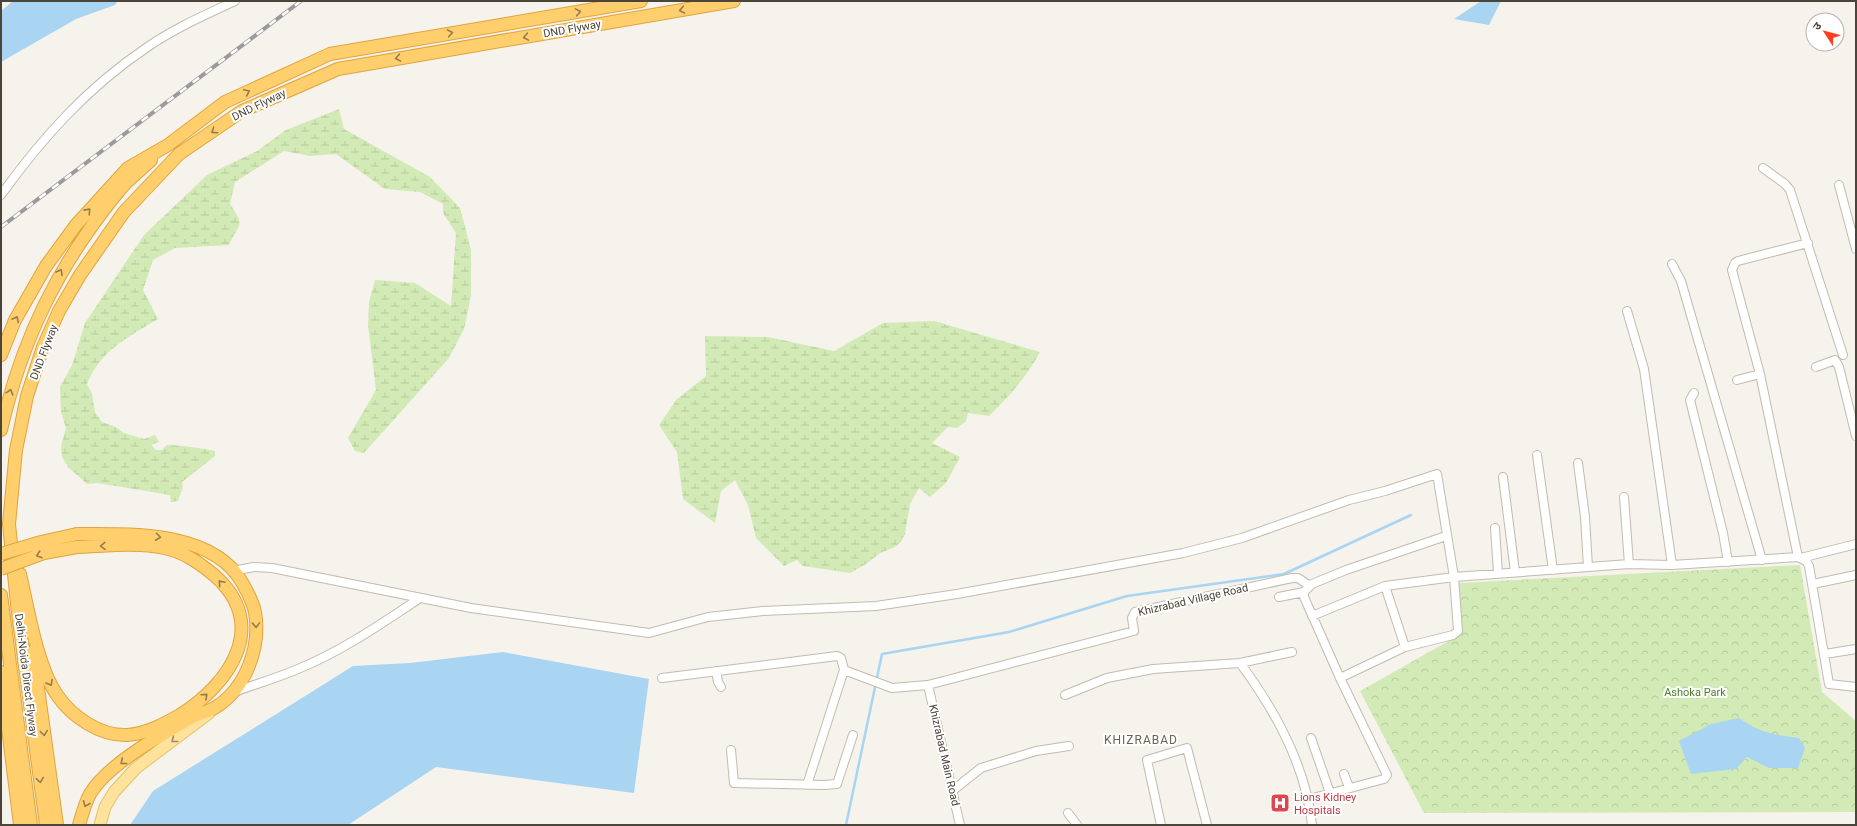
<svg xmlns="http://www.w3.org/2000/svg" width="1857" height="826" font-family="Roboto,'Noto Sans Devanagari',sans-serif">
	<defs>
		<pattern id="forest-crowns" width="20" height="18" patternUnits="userSpaceOnUse"><rect width="20" height="18" fill="#d2eab5"/><path d="M2 6a3 3 0 1 1 6 0M12 15a3 3 0 1 1 6 0" fill="none" stroke="#b6ca9c"/></pattern>
		<pattern id="wetland-marsh" width="20" height="14" patternUnits="userSpaceOnUse"><rect width="20" height="14" fill="#d2eab5"/><path d="M1 5h8M5 5V1M11 12h8M15 12V8" fill="none" stroke="#b6ca9c"/></pattern>
	</defs>
	<rect width="100%" height="100%" fill="#f6f3ec"/>
	<path fill="url(#forest-crowns)" d="M1800 565 1822 692 1856 721V812L1424 813 1360 691 1461 634 1459 583Z"/>
	<path fill="url(#wetland-marsh)" d="M339 109 344 129 430 177 460 208 471 250V296L464 329 449 358 364 453 355 451 348 438 376 390 368 325 369 302 375 280 415 283 451 306 456 233 443 213V204L420 192 385 189 336 154 310 156 284 151 235 182 230 204C246 228 239 222 229 245L175 248 153 260 143 290 158 319C128 337 101 350 87 384L92 394 95 412 102 422 116 427 124 433 144 439 155 435 159 442 151 445 156 450H162L167 445C183 445 199 448 215 451V456L182 482 183 487 178 501 171 502 170 495 97 483 87 484 68 467 62 457 61 446 66 428 61 412 60 387 72 365 85 323 144 235 207 175 257 151 286 130Z
		M934 321 1040 352C1027 376 1009 397 989 416L968 413 966 421 957 428 948 427 932 443 960 457 946 483 930 497 919 488 910 504 905 534 901 542 895 547 880 553 866 564 850 573 803 566 797 560 784 566 756 538 748 505 735 480 721 491 715 523 683 499 677 452 659 425 677 399 706 376 705 336 768 337 834 351 883 323Z"/>
	<path fill="#a9d4f2" d="M13 1H118L115 5 76 19 1 62V11Z
		M1481 1H1501L1489 25 1454 19Z
		M503 652 649 679 634 793 436 767 348 825H130L153 791 353 666 410 663Z
		M1739 718C1760 733 1774 735 1799 738L1805 748 1798 768H1769L1747 757 1736 769 1691 774 1679 741 1711 724Z"/>
	<g fill="none" stroke-linecap="round" stroke-linejoin="round">
		<path stroke="#a9d4f2" stroke-width="2.5" d="M846 825 882 654 1009 632 1127 596 1284 574 1411 515"/>
		<g stroke="#c2bbae" stroke-width="10">
			<path id="minor" d="M1763 168 1785 184 1790 190 1843 355
				M1839 185 1856 249
				M1 195C42 138 87 88 146 48 173 29 205 15 235 1
				M1672 264 1681 281 1762 560
				M1627 311 1644 369 1672 565
				M1816 367 1835 360 1839 367 1856 436
				M1737 380 1760 374
				M1694 393 1690 400 1723 533 1728 562
				M1537 455 1553 570
				M1578 463 1585 517 1588 567
				M1503 477 1515 572
				M1624 497 1629 564
				M1495 528 1498 573
				M1798 557 1760 374 1732 270 1735 263 1738 261 1808 243
				M1801 558 1856 544
				M232 571 254 567 272 568 471 608 649 633 708 617 763 611 876 606 957 594 1183 553 1242 538 1349 500 1385 491 1437 474 1454 577 1458 631 1453 635 1405 647 1340 678
				M1813 584 1856 575
				M1385 586 1405 647
				M1279 597 1304 592
				M1312 616 1385 586 1454 577 1629 564 1672 565 1798 557 1806 561 1809 566 1829 684 1856 687
				M1825 654 1856 649
				M1240 663C1275 710 1306 766 1312 825
				M716 671 718 682 721 687
				M662 678 837 656 841 658 844 670 892 688 928 685 1134 631 1132 618 1135 612 1292 578H1298L1310 586
				M928 685 960 825
				M234 692C256 684 277 678 298 669 342 651 381 624 420 598
				M1065 695 1107 678 1153 669 1240 663 1292 652
				M1311 738 1330 793
				M731 750 734 783 824 785 837 784 853 735
				M1344 774 1349 787
				M807 785 844 670
				M952 791 981 768 1036 751 1069 746
				M1309 799 1384 779 1387 775 1340 678 1304 597V592L1312 584 1346 570 1446 536
				M1068 813 1077 825
				M1161 825 1147 760 1187 748 1207 825"/>
		</g>
		<g stroke="#e6c16a" stroke-width="13">
			<path id="major" d="M100 825 105 807 114 792 136 768 209 713"/>
		</g>
		<g stroke="#e0a43c" stroke-width="14">
			<path id="highway" d="M1 355 15 320 46 266 76 225 128 168 168 145 225 102 330 54 641 1
				M1 430C22 339 58 265 118 192 127 180 140 171 151 160
				M77 534C129 534 214 530 243 584 248 593 253 602 255 612 261 647 246 688 216 707 209 712 199 713 191 718 162 734 107 765 90 794 85 803 82 815 79 825
				M20 574C28 608 37 666 57 695 72 717 100 736 127 735 146 734 164 724 180 715 231 683 270 624 214 575 198 562 184 552 164 548 136 542 106 546 77 547
				M1 595 31 825
				M33 652 57 825
				M1 672 20 825
				M46 825 18 614 9 524 16 450 27 396 43 347 59 311 80 275 124 212 179 154 242 111 338 69 734 1"/>
		</g>
		<use href="#minor" stroke="#fff" stroke-width="8"/>
		<use href="#major" stroke="#ffe39c" stroke-width="11"/>
		<use href="#highway" stroke="#ffcf6e" stroke-width="12"/>
		<g stroke="#9a9a9a" stroke-width="4">
			<path id="rail" d="M1 227 301 1"/>
		</g>
		<use href="#rail" stroke="#fff" stroke-width="2.5" stroke-dasharray="8" stroke-linecap="butt"/>
		<g stroke="#e0a43c" stroke-width="14" stroke-linecap="butt">
			<path id="highway-bridge" d="M1 554 41 542 77 534
				M1 569 44 553 77 547"/>
		</g>
		<use href="#highway-bridge" stroke="#ffcf6e" stroke-width="12"/>
	</g>
	<defs><path id="oneway-chevron" d="M-2-3.5L2.5 0L-2 3.5" fill="none" stroke-width="1.6" stroke-linecap="round" stroke-linejoin="round"/></defs>
	<g stroke="#937c4e">
		<use href="#oneway-chevron" transform="translate(682 10) rotate(170)"/>
		<use href="#oneway-chevron" transform="translate(578 12) rotate(-10)"/>
		<use href="#oneway-chevron" transform="translate(450 33) rotate(-10)"/>
		<use href="#oneway-chevron" transform="translate(526 37) rotate(170)"/>
		<use href="#oneway-chevron" transform="translate(398 58) rotate(170)"/>
		<use href="#oneway-chevron" transform="translate(247 92) rotate(-25)"/>
		<use href="#oneway-chevron" transform="translate(214 131) rotate(146)"/>
		<use href="#oneway-chevron" transform="translate(88 211) rotate(-48)"/>
		<use href="#oneway-chevron" transform="translate(60 272) rotate(-61)"/>
		<use href="#oneway-chevron" transform="translate(16 319) rotate(-63)"/>
		<use href="#oneway-chevron" transform="translate(10 392) rotate(-74)"/>
		<use href="#oneway-chevron" transform="translate(158 537) rotate(7)"/>
		<use href="#oneway-chevron" transform="translate(103 546) rotate(177)"/>
		<use href="#oneway-chevron" transform="translate(39 555) rotate(162)"/>
		<use href="#oneway-chevron" transform="translate(221 583) rotate(-131)"/>
		<use href="#oneway-chevron" transform="translate(256 625) rotate(88)"/>
		<use href="#oneway-chevron" transform="translate(50 683) rotate(61)"/>
		<use href="#oneway-chevron" transform="translate(205 696) rotate(-42)"/>
		<use href="#oneway-chevron" transform="translate(44 733) rotate(82)"/>
		<use href="#oneway-chevron" transform="translate(123 762) rotate(141)"/>
		<use href="#oneway-chevron" transform="translate(40 780) rotate(82)"/>
		<use href="#oneway-chevron" transform="translate(86 804) rotate(112)"/>
	</g>
	<use stroke="#9c8c66" href="#oneway-chevron" transform="translate(174 740) rotate(142)"/>
	<defs>
		<g id="hospital-square" transform="scale(1)"><rect x="-9" y="-9" width="18" height="18" rx="4" fill="#e0444e" stroke="#fff"/><path d="M-5-5h3v3.5h4V-5h3V5h-3V1.5h-4V5h-3Z" fill="#fff"/></g>
	</defs>
	<g fill-rule="evenodd">
		<use href="#hospital-square" x="1280" y="803"/>
	</g>
	<g text-anchor="middle" dominant-baseline="central" stroke-width="4" stroke-linejoin="round" paint-order="stroke">
		<g font-size="11" fill="#4b4439" stroke="#fff">
			<text transform="translate(572 29) rotate(-10)">DND Flyway</text>
			<text transform="translate(259 105) rotate(-26)">DND Flyway</text>
			<text transform="translate(44 352) rotate(-69)">DND Flyway</text>
			<text transform="translate(1193 600) rotate(-13)">Khizrabad Village Road</text>
			<text transform="translate(26 675) rotate(83)">Delhi-Noida Direct Flyway</text>
			<text transform="translate(944 755) rotate(77)">Khizrabad Main Road</text>
		</g>
		<g font-size="11" fill="#4a7f2a" stroke="#fff">
			<text x="1695" y="692">Ashoka Park</text>
		</g>
		<g font-size="11" fill="#be3a42" stroke="#fff" text-anchor="start">
			<text x="1294" y="797">Lions Kidney<tspan x="1294" dy="13">Hospitals</tspan></text>
		</g>
		<g font-size="12" letter-spacing="1" fill="#6e6250" stroke="#fff">
			<text x="1141" y="740">KHIZRABAD</text>
		</g>
	</g>
	<rect width="1857" height="826" fill="none" stroke="#4b4439" stroke-width="4"/>
	<g transform="translate(1825 32) rotate(306)"><circle r="19" fill="#ffffff" stroke="#b7b4b0"/>
	<path d="M0-3L7 15L0 10L-7 15Z" fill="#fc3f1d"/>
	<text y="-6" font-size="11" font-weight="bold" text-anchor="middle" fill="#4b4439">उ</text>
	</g>
</svg>
